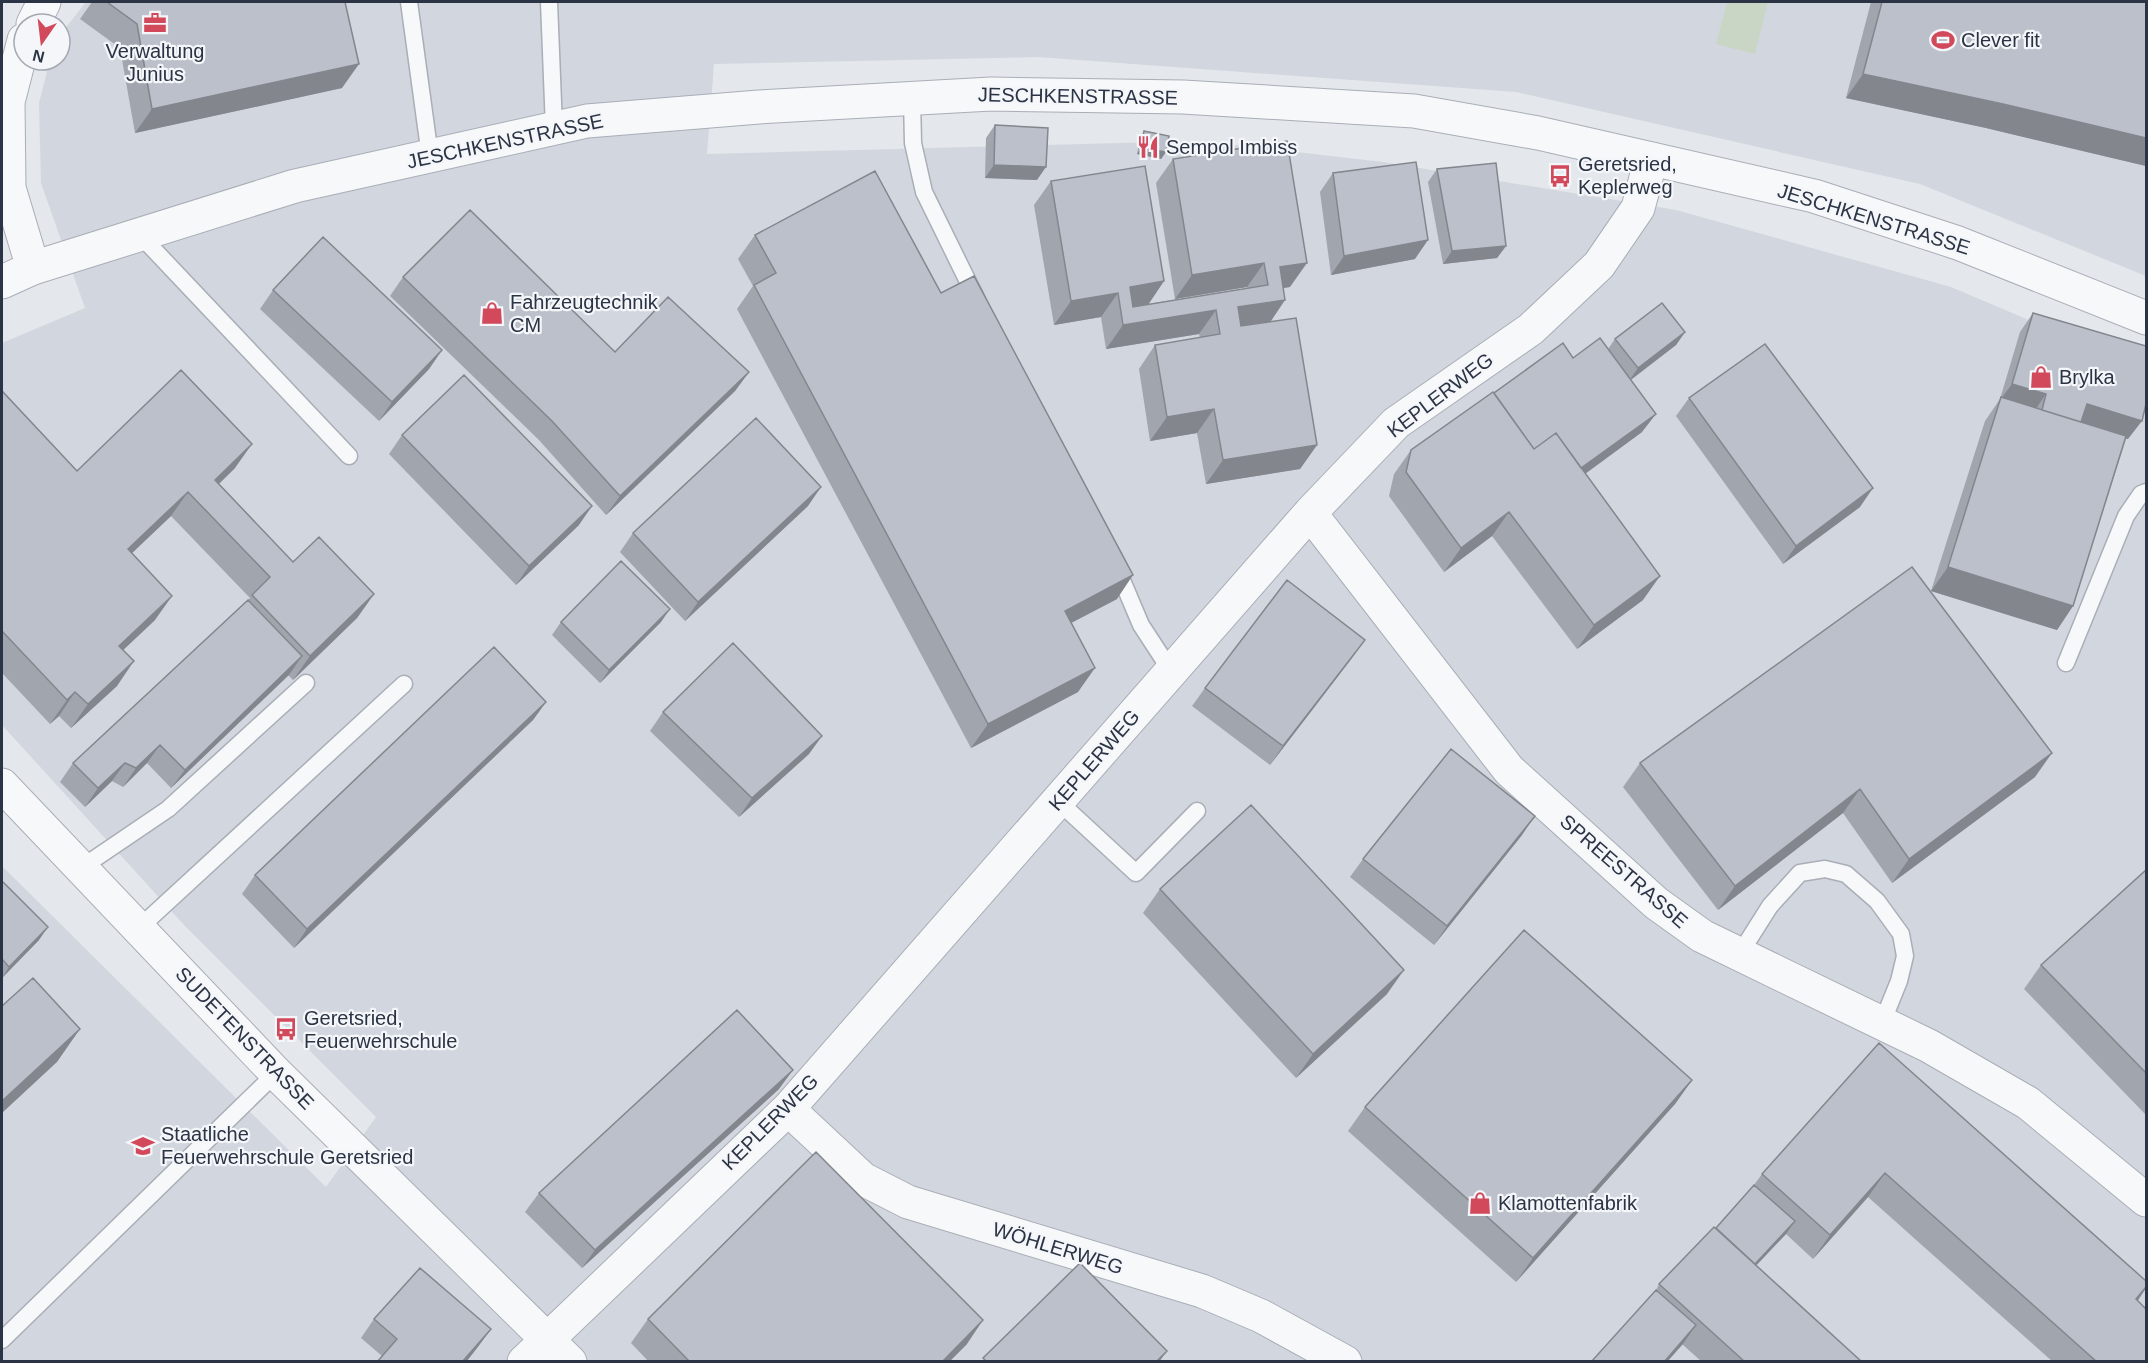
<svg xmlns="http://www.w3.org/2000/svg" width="2148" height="1363" font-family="Arial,sans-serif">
	<rect width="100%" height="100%" fill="#e4e7ec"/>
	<path fill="#d2d6de" d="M86 2H2146V276L1920 184 1516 92 1038 57 714 64 707 154 1200 141 1383 162 1676 210 1951 287 2146 370V1361H2V866L326 1187 376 1117 185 926 2 725V343L85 308 41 183 39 103 50 60H60V35Z"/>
	<path fill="#c9d6c5" d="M1727 2H1768L1755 54 1716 44Z"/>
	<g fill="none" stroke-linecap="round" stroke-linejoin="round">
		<g stroke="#a9aeb7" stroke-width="19">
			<path id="service" d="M409 2 430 156
				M549 2 554 128
				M912 98 913 143 924 192 977 300
				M140 235 349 456
				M1116 566 1141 625 1171 671
				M2066 663 2126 516 2141 494 2146 492
				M1058 801 1136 873 1197 811
				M81 868 168 809 306 683
				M139 928 404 684
				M1739 955 1770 906 1800 873 1825 869 1846 874 1877 901 1901 934 1905 956 1899 981 1882 1023
				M2 1340 276 1073"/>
		</g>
		<g stroke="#a9aeb7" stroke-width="35">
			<path id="minor" d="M33 24 44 2
				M24 40 8 102 9 188 33 268
				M1310 513 1509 770 1656 903 1702 936 1929 1046 2028 1103 2146 1200
				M788 1109 863 1179 908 1202 1202 1291 1261 1316 1345 1362
				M524 1362 788 1109 1310 513 1396 423 1531 329 1599 265 1638 208 1651 159"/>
		</g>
		<g stroke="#a9aeb7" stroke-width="35">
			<path id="tertiary" d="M2 282 33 268 295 186 587 121 759 107 991 94 1183 97 1414 111 1538 133 1814 196 1958 243 2146 318
				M2 785 276 1073 570 1362"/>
		</g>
		<use href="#service" stroke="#f7f8fa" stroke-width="16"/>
		<use href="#minor" stroke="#f7f8fa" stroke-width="33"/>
		<use href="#tertiary" stroke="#f7f8fa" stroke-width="33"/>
	</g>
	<path fill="#a1a5ae" d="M92 2H345L342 88 135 133 120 48 80 19Z
		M1871 2H2146V166L1986 128 1846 98Z
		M995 125 1037 180 985 178 986 138Z
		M1144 131 1166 152 1161 159 1137 154 1140 138Z
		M1173 159 1290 287 1283 288 1270 322 1317 445 1300 469 1206 484 1197 433 1150 441 1139 369 1155 345 1200 338 1199 334 1106 349 1101 317 1054 325 1034 205 1051 181 1164 281 1148 304 1247 288V287L1175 299 1156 183Z
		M1437 169 1506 246 1497 258 1443 264 1428 182Z
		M1333 173 1415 259 1331 275 1320 192Z
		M755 235 941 293 1117 599 1071 623 1078 692 971 748 737 309 753 286 738 259Z
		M403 277 615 352 749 372 735 391 606 515 539 440 390 296Z
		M273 290 442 350 429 369 379 421 260 309Z
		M2033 313 2128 439H2126L2073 606 2057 630 1931 591 1985 421 2000 399 2020 332Z
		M1685 332 1676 345 1631 380 1642 432 1585 474 1643 600 1577 649 1492 536 1444 572 1389 496 1394 474 1411 450 1494 393 1573 358 1608 349 1615 339Z
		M2 391 77 471 235 468 219 484 293 562 374 594 357 618 293 680 288 675 171 788 147 763 123 787 112 781 85 807 60 782 73 763 250 598 171 516 132 553 155 620 123 650 117 686 71 728 59 716 50 724 2 673Z
		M1689 398 1860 507 1783 564 1676 416Z
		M402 435 579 525 516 585 389 454Z
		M808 506 685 621 620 552 633 533Z
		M561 622H661L600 683 552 635Z
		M1352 658 1270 765 1192 706 1205 688Z
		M546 702 533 720 294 948 242 894 255 875Z
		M663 712 809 754 739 817 650 731Z
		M1640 763 2035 777 1892 883 1843 813 1718 910 1623 787Z
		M1522 835 1434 945 1350 877 1363 859Z
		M2146 870V1115L2024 989 2041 965Z
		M2 881 39 940 2 978Z
		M1160 889 1387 994 1296 1078 1143 913Z
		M1879 1043 2138 1301 2146 1362H2053L1868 1197 1813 1259 1786 1234 1756 1265 1862 1362H1702L1682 1344 1656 1290 1659 1284 1716 1228 1754 1185 1762 1174Z
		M1692 1080 1675 1104 1516 1282 1348 1131 1365 1107Z
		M779 1089 582 1268 525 1212 539 1193Z
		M374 1319 491 1329 477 1348 466 1362H377L382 1356 361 1338Z
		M648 1319 967 1344 949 1362H649L631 1343Z"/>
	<path fill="#83868d" d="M359 64 342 88 135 133 152 109Z
		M1863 74 2003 104 2146 138V166L1986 128 1846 98Z
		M1141 148 1166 152 1161 159 1137 154Z
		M994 165 1046 167 1037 180 985 178Z
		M1428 240 1415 259 1331 275 1344 256Z
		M1506 246 1497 258 1443 264 1452 251Z
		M1264 263 1247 287 1175 299 1192 275Z
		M1307 263 1290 287 1264 291 1280 267Z
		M1164 281 1148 305 1121 310 1130 287Z
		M1118 293 1101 317 1054 325 1071 301Z
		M1285 300 1269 324 1221 331 1238 307Z
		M1216 310 1199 334 1106 349 1123 325Z
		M1685 332 1676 345 1629 381 1638 368Z
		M442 350 429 369 379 421 392 402Z
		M749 372 735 391 606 515 620 496Z
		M2012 384 2046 394 2033 413 2000 400Z
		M2087 404 2142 421 2128 439 2074 423Z
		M1214 409 1197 433 1150 441 1167 417Z
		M1656 414 1642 432 1563 490 1576 471Z
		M252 444 235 468 198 504 215 480Z
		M1317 445 1300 469 1206 484 1223 460Z
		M821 487 808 506 685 621 698 602Z
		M1873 488 1860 507 1783 564 1796 546Z
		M188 492 171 516 111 573 128 549Z
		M592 506 579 525 516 585 529 566Z
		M1509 512 1492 536 1444 572 1461 548Z
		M1948 567 2073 606 2057 630 1931 591Z
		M1133 575 1117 599 1048 635 1065 611Z
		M1660 576 1643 600 1577 649 1594 625Z
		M374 594 357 618 293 680 310 656Z
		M172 596 155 620 102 670 119 646Z
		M670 609 661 622 600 683 609 670Z
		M1365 640 1352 658 1270 765 1283 746Z
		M302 656 289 675 171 788 185 770Z
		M134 661 117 686 71 728 88 704Z
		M1095 668 1078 692 971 748 988 724Z
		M75 692 59 716 50 724 67 700Z
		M546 702 533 720 294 948 307 929Z
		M822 736 809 754 739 817 752 798Z
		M160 745 147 763 123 787 136 768Z
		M2052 753 2035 777 1892 883 1909 859Z
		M125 763 112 781 85 807 98 788Z
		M1860 789 1843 813 1718 910 1735 886Z
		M1535 816 1522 835 1434 945 1447 926Z
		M48 927 39 940 2 978 9 967Z
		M1404 970 1387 994 1296 1078 1313 1054Z
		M80 1029 57 1062 2 1113V1101Z
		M793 1070 779 1089 582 1268 595 1250Z
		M1692 1080 1675 1104 1516 1282 1533 1258Z
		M1885 1173 1868 1197 1813 1259 1830 1235Z
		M1795 1221 1786 1234 1736 1287 1745 1274Z
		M2146 1287V1288L2133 1308 2136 1299Z
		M983 1320 967 1344 949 1362H942Z
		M1696 1325 1683 1344 1667 1362H1664Z
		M491 1329 477 1348 466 1362H462Z
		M1167 1351 1159 1362H1156Z"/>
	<path fill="#bbc0ca" stroke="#83868d" stroke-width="1.5" d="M107 2H345L359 64 152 109 137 24Z
		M1882 2H2146V138L2003 104 1863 74Z
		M995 125 1048 128 1046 167 994 165Z
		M1144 131 1169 136 1166 152 1141 148Z
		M1287 141 1307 263 1280 267 1285 300 1238 307 1241 326 1296 318 1317 445 1223 460 1214 409 1167 417 1155 345 1220 334 1216 310 1123 325 1118 293 1071 301 1051 181 1145 166 1164 281 1130 287 1133 307 1268 285 1264 263 1192 275 1173 159Z
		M1416 162 1428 240 1344 256 1333 173Z
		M1496 163 1506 246 1452 251 1437 169Z
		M875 171 941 293 974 276 1133 575 1065 611 1095 668 988 724 754 285 776 273 755 235Z
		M470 210 615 352 668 297 749 372 620 496 552 421 403 277Z
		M323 237 442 350 392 402 273 290Z
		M1662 303 1685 332 1638 368 1615 339Z
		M2033 313 2146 346V404L2142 421 2087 404 2081 422 2042 410 2046 394 2012 384Z
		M1600 338 1656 414 1581 468 1556 433 1534 449 1494 393 1563 343 1573 358Z
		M1765 344 1873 488 1796 546 1689 398Z
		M181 370 252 444 215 480 293 562 319 537 374 594 310 656 252 595 270 577 188 492 128 549 172 596 119 646 134 661 88 704 75 692 67 700 2 631V391L77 471Z
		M464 375 592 506 529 566 402 435Z
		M1493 392 1534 449 1556 433 1660 576 1594 625 1509 512 1461 548 1406 472 1411 450Z
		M2001 397 2126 436 2073 606 1948 567Z
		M756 418 821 487 698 602 633 533Z
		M621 561 670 609 609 670 561 622Z
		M1912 567 2052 753 1909 859 1860 789 1735 886 1640 763Z
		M1287 580 1365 640 1283 746 1205 688Z
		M248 600 302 656 185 770 160 745 136 768 125 763 98 788 73 763Z
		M733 643 822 736 752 798 663 712Z
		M494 647 546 702 307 929 255 875Z
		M1451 749 1535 816 1447 926 1363 859Z
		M1251 805 1404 970 1313 1054 1160 889Z
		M2146 870V1073L2041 965Z
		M2 881 48 927 9 967 2 959Z
		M1524 930 1692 1080 1533 1258 1365 1107Z
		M33 978 80 1029 2 1101V1006Z
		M737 1010 793 1070 595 1250 539 1193Z
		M1879 1043 2146 1281V1287L2136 1299 2146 1309V1362H2097L1885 1173 1830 1235 1762 1174Z
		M816 1152 983 1320 942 1362H690L648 1319Z
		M1754 1185 1795 1221 1755 1264 1716 1228Z
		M1714 1227 1862 1362H1745L1659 1284Z
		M1080 1263 1167 1351 1156 1362H987L983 1358Z
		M420 1268 491 1329 462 1362H377L397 1339 374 1319Z
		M1656 1290 1696 1325 1664 1362H1591Z"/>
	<defs>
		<g id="office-bare" transform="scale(1.8)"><path d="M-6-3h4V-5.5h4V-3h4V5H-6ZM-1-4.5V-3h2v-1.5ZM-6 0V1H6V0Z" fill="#d1495b" stroke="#f4f6f9" stroke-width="2.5" paint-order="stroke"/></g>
		<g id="stadium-bare" transform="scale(1.8)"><path d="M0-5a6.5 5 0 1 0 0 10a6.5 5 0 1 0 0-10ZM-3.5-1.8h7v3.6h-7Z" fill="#d1495b" stroke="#f4f6f9" stroke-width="2.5" paint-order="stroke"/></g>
		<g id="restaurant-bare" transform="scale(1.8)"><path d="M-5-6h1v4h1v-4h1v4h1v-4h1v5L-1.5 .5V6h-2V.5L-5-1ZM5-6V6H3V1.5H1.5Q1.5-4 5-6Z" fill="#d1495b" stroke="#f4f6f9" stroke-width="2.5" paint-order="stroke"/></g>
		<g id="bus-bare" transform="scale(1.8)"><path d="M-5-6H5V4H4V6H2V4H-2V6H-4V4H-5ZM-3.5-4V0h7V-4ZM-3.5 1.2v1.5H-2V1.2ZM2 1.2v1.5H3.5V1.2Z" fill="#d1495b" stroke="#f4f6f9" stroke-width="2.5" paint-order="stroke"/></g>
		<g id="shop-bare" transform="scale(1.8)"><path d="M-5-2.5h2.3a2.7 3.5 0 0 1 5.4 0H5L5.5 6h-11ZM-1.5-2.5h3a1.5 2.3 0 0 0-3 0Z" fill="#d1495b" stroke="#f4f6f9" stroke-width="2.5" paint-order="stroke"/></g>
		<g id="university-bare" transform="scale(1.8)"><path d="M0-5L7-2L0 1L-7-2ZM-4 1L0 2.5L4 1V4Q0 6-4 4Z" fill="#d1495b" stroke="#f4f6f9" stroke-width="2.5" paint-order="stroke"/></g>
	</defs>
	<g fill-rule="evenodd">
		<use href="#office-bare" x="155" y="23"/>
		<use href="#stadium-bare" x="1943" y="40"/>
		<use href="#restaurant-bare" x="1148" y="147"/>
		<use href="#bus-bare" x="1560" y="176"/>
		<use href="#shop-bare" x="492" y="313"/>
		<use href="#shop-bare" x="2041" y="377"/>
		<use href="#bus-bare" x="286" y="1029"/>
		<use href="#university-bare" x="143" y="1146"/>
		<use href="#shop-bare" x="1480" y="1203"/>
	</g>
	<g text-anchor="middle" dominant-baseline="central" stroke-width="4.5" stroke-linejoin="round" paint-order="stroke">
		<g font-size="20" fill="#2b3445" stroke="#f4f6f9" text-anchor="start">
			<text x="1961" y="40">Clever fit</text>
			<text x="155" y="51" text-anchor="middle">Verwaltung<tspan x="155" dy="23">Junius</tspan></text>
			<text x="1166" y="147">Sempol Imbiss</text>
			<text x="1578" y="164">Geretsried,<tspan x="1578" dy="23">Keplerweg</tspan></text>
			<text x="510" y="302">Fahrzeugtechnik<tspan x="510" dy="23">CM</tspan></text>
			<text x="2059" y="377">Brylka</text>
			<text x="304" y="1018">Geretsried,<tspan x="304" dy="23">Feuerwehrschule</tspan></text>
			<text x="161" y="1134">Staatliche<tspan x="161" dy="23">Feuerwehrschule Geretsried</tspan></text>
			<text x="1498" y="1203">Klamottenfabrik</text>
		</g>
		<g font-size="20" fill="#2b3445" stroke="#f4f6f9">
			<text transform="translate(1078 96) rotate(1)">JESCHKENSTRASSE</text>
			<text transform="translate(505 141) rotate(-12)">JESCHKENSTRASSE</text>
			<text transform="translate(1874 219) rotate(17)">JESCHKENSTRASSE</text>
			<text transform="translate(1440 395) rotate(-37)">KEPLERWEG</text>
			<text transform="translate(1094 760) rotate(-49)">KEPLERWEG</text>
			<text transform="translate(1624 871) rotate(41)">SPREESTRASSE</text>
			<text transform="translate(245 1038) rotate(46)">SUDETENSTRASSE</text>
			<text transform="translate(770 1122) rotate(-45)">KEPLERWEG</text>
			<text transform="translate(1058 1248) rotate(17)">WÖHLERWEG</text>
		</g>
	</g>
	<rect width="2148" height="1363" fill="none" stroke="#2b3445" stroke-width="6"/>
	<g transform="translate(42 42) rotate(194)"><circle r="28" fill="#f4f6f9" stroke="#a4a8b1" stroke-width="1.5"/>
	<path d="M0-4.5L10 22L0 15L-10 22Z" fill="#d1495b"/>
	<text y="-9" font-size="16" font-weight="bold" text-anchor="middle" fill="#2b3445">N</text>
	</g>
</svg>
